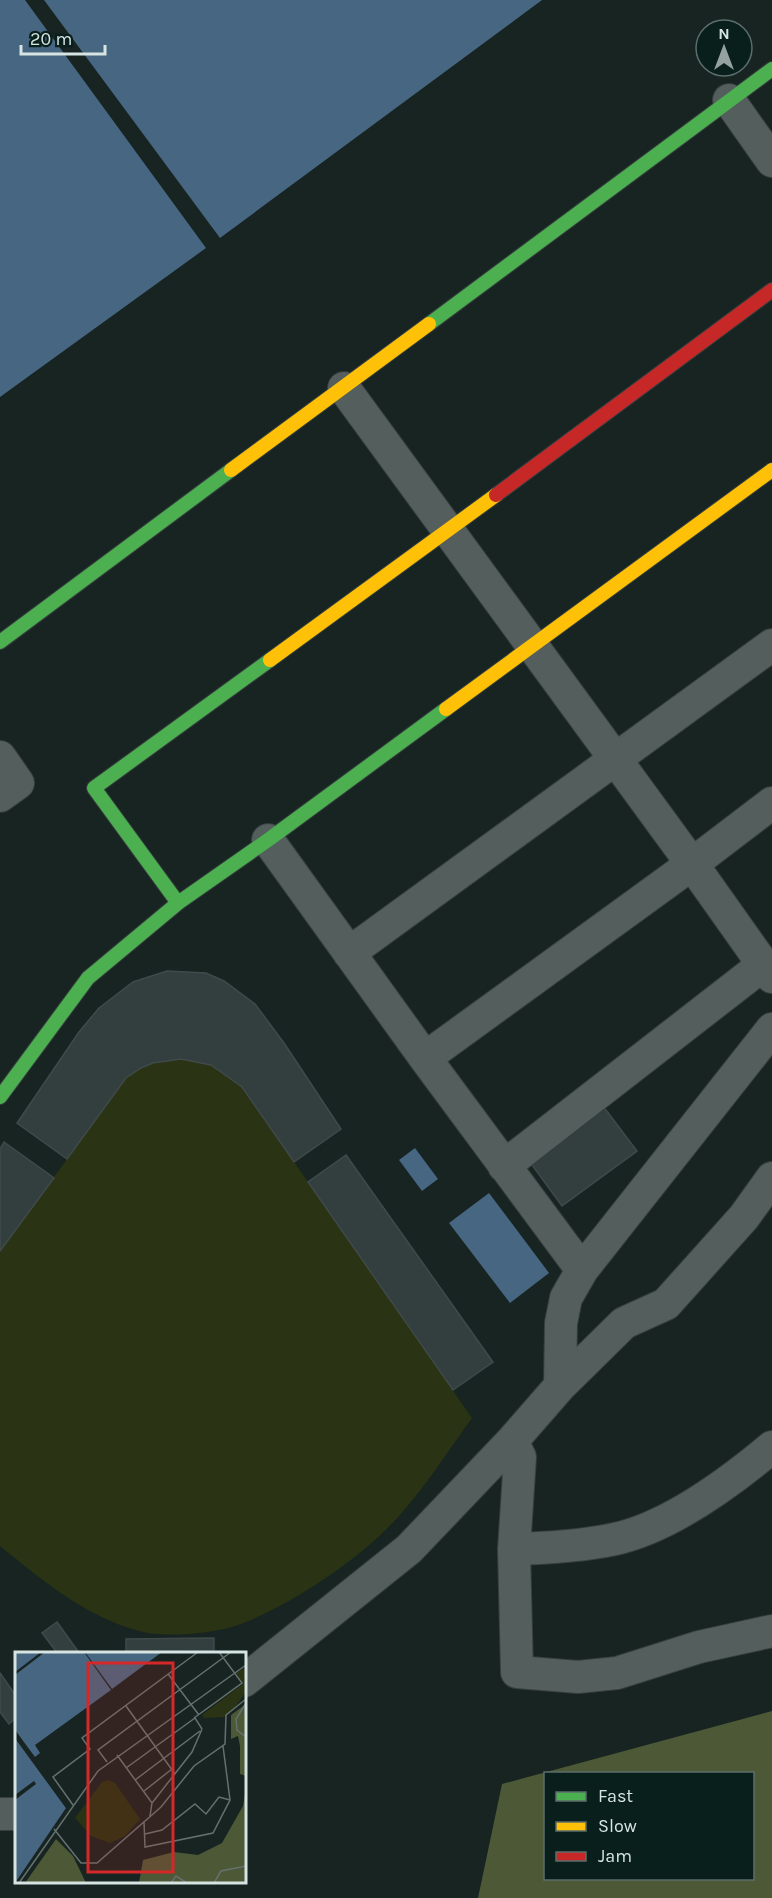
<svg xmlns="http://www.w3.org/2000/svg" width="772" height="1898" font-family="Karla,sans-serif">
	<rect width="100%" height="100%" fill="#172422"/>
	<path fill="#2a3313" d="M181 1059 211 1065 242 1087 472 1418C448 1451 426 1486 399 1516 362 1558 290 1606 238 1625 213 1634 164 1638 139 1631 86 1617 42 1580 0 1546V1251L126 1078C145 1064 158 1062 181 1059Z"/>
	<path fill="#4d5836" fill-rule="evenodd" d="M772 1711V1898H478L502 1784ZM546 1774H752V1878H546Z"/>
	<path fill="#476681" d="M0 0H25L206 248 0 397Z
		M44 0H542L220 238Z
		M415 1148 438 1179 422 1191 399 1160Z
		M489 1193 549 1273 510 1303 449 1223Z"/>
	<path fill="#333e3e" stroke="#404a4b" stroke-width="1.5" d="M167 971 206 973 224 981 255 1004 284 1043 341 1129 294 1162 242 1087 211 1065 181 1059 153 1063 141 1068 126 1078 67 1159 17 1123 79 1032 99 1008 133 982Z
		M603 1106 637 1151 562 1206 529 1161Z
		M4 1142 54 1178 0 1251V1149Z
		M346 1155 493 1362 453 1390 308 1182Z
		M57 1622 80 1654H58L42 1633Z
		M214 1638V1652H126V1639Z
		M0 1673 16 1696V1718L9 1724 0 1712Z"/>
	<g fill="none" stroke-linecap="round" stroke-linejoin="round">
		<g stroke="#363f3e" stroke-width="34">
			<path id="street" d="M729 100 772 161
				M344 388 692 864 772 977
				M0 757 18 783 0 796
				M268 840 425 1058 582 1270
				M349 953 772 645
				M425 1058 692 864 772 803
				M504 1166 763 965
				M560 1386 561 1323 566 1298 582 1270 772 1029
				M512 1441 520 1457 514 1549 517 1672 578 1677 617 1673 699 1647 772 1631
				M514 1549C548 1548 582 1546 615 1539 670 1527 729 1483 772 1447
				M244 1681 409 1549 512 1441 560 1386 624 1323 666 1304 744 1217 772 1178
				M0 1814H16"/>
		</g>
		<g stroke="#363f3e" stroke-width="16">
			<path id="fast" d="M429 324 772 69
				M0 642 231 470
				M178 903 94 788 270 660
				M0 1097 88 978 178 903 268 840 446 709"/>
		</g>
		<g stroke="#363f3e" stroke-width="16">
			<path id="slow" d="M231 470 429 324
				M270 660 496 495
				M446 709 772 470"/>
		</g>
		<g stroke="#363f3e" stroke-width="16">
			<path id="jam" d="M496 495 772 290"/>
		</g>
		<use href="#street" stroke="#545e5c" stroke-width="32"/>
		<use href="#fast" stroke="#4caf50" stroke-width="14"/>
		<use href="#slow" stroke="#ffc107" stroke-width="14"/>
		<use href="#jam" stroke="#c62828" stroke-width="14"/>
	</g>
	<g transform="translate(15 1652)">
		<rect width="231" height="231" fill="#172422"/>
		<path d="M231 15V40L220 55 209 65 189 66 187 63 228 32 221 21ZM93 128 100 131 125 167 110 184 95 191 76 184 60 166 87 130Z" fill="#2a3313"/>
		<path d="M231 52V124L225 122V94L223 84 216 87V63ZM231 135V231H124L128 208 159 200 183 203 207 191 228 154ZM41 187 58 204 71 231H10Z" fill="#4d5836"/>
		<path d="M0 0H26L0 20ZM30 0H69L96 38 20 93 25 101 20 105 0 78V23ZM70 0H147L97 37ZM0 86 51 156 0 231V148L21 132 19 129 0 143Z" fill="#476681"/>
		<path d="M0 78 53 154 51 156 0 86Z" fill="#172422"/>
		<path fill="none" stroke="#64716f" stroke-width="1.5" d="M153 22 184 63M231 51 221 67 222 78 231 85M111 54 160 122M179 66 227 31 204 0M102 103 137 151M92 110 83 98 216 0M111 116 180 66 187 77M120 128 185 79M129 139 157 117M58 153 38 125 75 97 67 86 183 0M135 164 137 151 177 100 187 77M129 170 130 195 198 181 215 148 208 94M39 177 66 211H82L146 155 179 114 210 92 211 63 231 47M130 182 147 178 180 152 191 162 204 145 215 148M4 231 83 119 231 13M156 231 161 224 172 231M199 231 206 219 231 214"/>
		<path fill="#d62828" fill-opacity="0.15" stroke="#d62828" stroke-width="3" d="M73 11H158V220H73Z"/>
		<rect width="231" height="231" fill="none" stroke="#d7e5e2" stroke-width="3"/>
	</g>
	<rect x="544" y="1772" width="210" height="108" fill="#081f1c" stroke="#5b6e6b" stroke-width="1.5"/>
	<rect x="556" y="1792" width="30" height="9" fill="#4caf50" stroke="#5b6e6b" stroke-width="1.5"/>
	<text x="598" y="1802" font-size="18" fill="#d7e5e2">Fast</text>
	<rect x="556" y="1822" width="30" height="9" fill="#ffc107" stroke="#5b6e6b" stroke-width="1.5"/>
	<text x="598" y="1832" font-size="18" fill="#d7e5e2">Slow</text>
	<rect x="556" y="1852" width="30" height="9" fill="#c62828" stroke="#5b6e6b" stroke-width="1.5"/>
	<text x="598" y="1862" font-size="18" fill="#d7e5e2">Jam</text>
	<g transform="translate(724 48)"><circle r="28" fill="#081f1c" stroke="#5b6e6b" stroke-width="1.5"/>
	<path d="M0-4.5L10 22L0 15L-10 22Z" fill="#94a19f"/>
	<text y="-9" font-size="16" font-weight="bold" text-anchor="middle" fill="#d7e5e2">N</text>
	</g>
	<path d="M21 45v9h84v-9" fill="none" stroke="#d7e5e2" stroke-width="3"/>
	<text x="30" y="45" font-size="18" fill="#d7e5e2" stroke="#081f1c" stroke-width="4.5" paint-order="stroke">20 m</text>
</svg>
